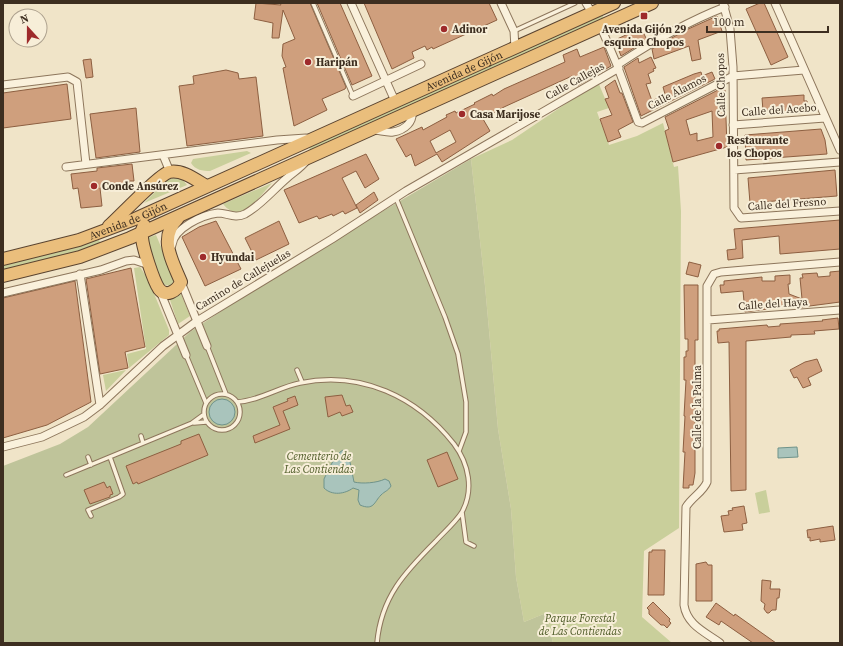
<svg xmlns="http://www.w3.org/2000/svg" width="843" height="646" font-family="'Source Serif 4',serif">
	<rect width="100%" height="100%" fill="#f0e4c8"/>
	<path fill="#c9cf9b" d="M601 14 605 19 309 152 310 147Z
		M598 82 609 108 597 112 609 145 637 136 663 123 674 167 678 166 681 211 679 528 644 551 642 617 672 643H553L546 613 524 622 516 577 511 509 498 429 485 286 471 159 512 140Z
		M247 151 251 153 210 171C203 171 195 170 191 163L193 159Z
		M173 178 182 179 187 185 144 203 168 179Z
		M272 183C259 197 241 226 223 204Z
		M156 235 175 280 170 286 162 284 144 239Z
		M99 240 101 244 61 257 3 272V264Z
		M140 267 148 279 169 330V335L129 368 127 354 146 349 134 268Z
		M181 294 190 316 178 324 170 300Z
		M126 370 106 391 103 375Z
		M766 490 770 512 759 514 755 493Z"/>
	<path fill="#bfc49a" d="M471 159 485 286 498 429 511 509 516 577 524 622 546 613 553 643H3V466L60 444 88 427 190 332 278 273Z"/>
	<path fill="#a9c4bc" stroke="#6f938a" d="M209 412a13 13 0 1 1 26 0a13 13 0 1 1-26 0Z
		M797 447 798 457 778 458V448Z
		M343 450 350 462 354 482C362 484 377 483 385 479L389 481 391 486C388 491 385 491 381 495 374 502 374 511 360 505L358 500 359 490 353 488C345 494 332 496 324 488V479C328 471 335 454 343 450Z"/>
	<path fill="#cf9f7d" stroke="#8d5f41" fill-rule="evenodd" d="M256 3 281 5 280 3H310L346 87 345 89 322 99 327 110 294 126 283 68 286 67 282 56 283 44 295 39 283 10 279 38H272L273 23 254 19Z
		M317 3H340L372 76 352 85Z
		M364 3H489L497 20 433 49 432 47 427 50 425 46 412 52 414 58 392 69Z
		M760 3H764L788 57 771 65 746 9Z
		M717 16 722 31 698 40 701 59 692 61 689 46 654 59 652 49 686 30Z
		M641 28 647 40 621 56 615 40Z
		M604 47 611 66 577 86 572 76 504 107 483 119 490 131 442 162 437 154 415 166 411 154 406 157 396 139 422 127 423 130 447 117 446 115 455 111 456 113 475 104 474 103 492 94 493 96 504 89 565 62 563 55 577 49 580 57ZM450 130 456 142 436 153 430 141Z
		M651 57 656 68 653 69 654 71 648 74 651 83 646 84 652 101 665 94 663 87 694 74 701 72 702 76 712 72 715 79 641 116 624 67 638 58 639 63Z
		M91 59 93 77 86 78 83 60Z
		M226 70 238 73 239 79 256 77 263 136 187 146 179 86 194 84 193 76Z
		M615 80 620 93H622L633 122 618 130 621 137 608 142 600 119 612 115 605 99 609 98 605 87Z
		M67 84 71 119 3 128V93Z
		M722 88 725 90 727 147 673 162 665 131 669 129 665 117ZM712 111 713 137 697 141V133L690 135 686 120Z
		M804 95V101H807L808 112 770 115 769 110 763 111 762 98Z
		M136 108 140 152 96 158 90 114Z
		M821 129 825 140 827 154 746 160 745 135Z
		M366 154 379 179 365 188 356 171 342 178 357 208 345 214 343 211 333 216 332 214 319 219 317 216 299 223 284 190Z
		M132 164 134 181H129L130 184 100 188 102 206 81 208 78 188 73 189 71 174 97 171V168Z
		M835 170 837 196 750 203 748 178Z
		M374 192 378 200 360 213 356 205Z
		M840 220V249L780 254 779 236 742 240 743 258 728 260 727 250 736 249 734 229Z
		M216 221 241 269 205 286 182 237 199 227Z
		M279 221 289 244 256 260 245 238Z
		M689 262 701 265 698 277 686 274Z
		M131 268 145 347 125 352 128 368 100 374 86 279Z
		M840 271V302L802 307V303L783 304V307L745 312 743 291 721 293 720 285H724V281L762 277V281H775V276L790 275V284H788L789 294 802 299 800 278H803L802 274 817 273 818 277 830 276V272Z
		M75 281 91 402 47 425 3 438V298Z
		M684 285H698V340H695V473L693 485H689V488H683L685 452H683L685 416H684L686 380H684V357H686V351H688V339H685Z
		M838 318 839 329 814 331 815 334 791 335V337L746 341V490L731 491 729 342 718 343 717 331H719V329L767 325 768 327 780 326V324L823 321 822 320Z
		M817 359 822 371 808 378 811 385 803 388 797 377 794 378 790 370 805 362Z
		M342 395 346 406 350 405 353 412 342 416 340 412 328 417 325 397Z
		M295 396 298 405 283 411 290 429 255 443 253 436 280 425 273 407 288 401 287 399Z
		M199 434 208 455 138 484 137 482 133 484 126 466 181 444V441Z
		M447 452 458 479 438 487 427 460Z
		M104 482 107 488 110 486 113 494 110 495V497L90 504 84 490Z
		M744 506 747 523 742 524 743 530 724 532 721 516 729 515 728 511 733 510 732 508Z
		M833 526 835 540 820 542V539L810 541V537L808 538 807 530Z
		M652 550H665L664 595H648L649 552H652Z
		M706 562 708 565H712V601H696V564Z
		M762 580 771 581 770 589H780L779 598H777L776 610H772L769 613H767L764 609 765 604 761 601Z
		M653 602 670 619 669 621 671 623 667 628 664 625H661L649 614V610L647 608Z
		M716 603 734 616 735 614 776 643H753L721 621 719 625 706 617Z"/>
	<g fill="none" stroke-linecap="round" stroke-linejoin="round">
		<g stroke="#8d765c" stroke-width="5.5">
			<path id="service" d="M313 3 353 96
				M514 31 575 3
				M396 198 445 317 458 354 466 402V432L459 451
				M207 346 226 394
				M186 355 206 403
				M297 370 302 382
				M204 412a18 18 0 1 1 36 0a18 18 0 1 1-36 0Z
				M237 402C259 401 279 387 300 383 361 370 417 397 454 444 469 464 474 490 462 512 455 523 444 532 436 541 405 572 381 597 377 643
				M194 423 206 422
				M141 436 143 443
				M88 457 91 465
				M66 475 192 423 203 415
				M462 512 466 542 474 546
				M91 516 88 510 119 497 123 494 110 457"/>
		</g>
		<g stroke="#8d765c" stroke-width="9">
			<path id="minor" d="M351 3 395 101
				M501 3 514 31 515 48
				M586 3 592 13
				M723 3 730 29 733 67 734 208 741 218 840 211
				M775 3 840 150
				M600 25 617 65 638 122 642 123 733 76 804 70
				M617 65C652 42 686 22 725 7
				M3 85 68 77 77 82 86 164
				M353 96 421 64
				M733 125 825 118
				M373 130C379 130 387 133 393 132 405 130 414 122 412 110
				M163 155 170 172
				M66 167 277 140 306 138
				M734 170 840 162
				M172 245C174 228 202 215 218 213 227 213 235 219 245 214 260 206 273 190 287 178 294 172 301 168 307 160
				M80 274 100 405
				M181 282 207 346
				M160 291 186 355
				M3 293 101 270 126 261 134 260 149 265
				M708 320 840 310
				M3 447 42 437 84 417 100 405 163 346 197 321 332 239 406 191 619 68
				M720 643C705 632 687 625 684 605L686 507C692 497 703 492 707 482V286L714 274 721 272 840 262"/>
		</g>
		<g stroke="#5b4430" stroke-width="14">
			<g id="trunk">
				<path d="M144 225C142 229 141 233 142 238 143 248 153 280 159 289 166 298 177 291 181 282 172 260 158 238 178 218"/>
				<path d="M109 226C120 216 159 175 169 172 182 169 196 180 206 186"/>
				<path id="s1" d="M3 259 79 240 135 219 614 3"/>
				<path d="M3 276 80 257 130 238 652 3"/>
			</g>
		</g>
		<use href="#service" stroke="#faf1dc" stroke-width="3.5"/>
		<use href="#minor" stroke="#faf1dc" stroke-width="7"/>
		<use href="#trunk" stroke="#eabe7c" stroke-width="12"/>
	</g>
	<g fill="#9e2a2b" stroke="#f7eed8" stroke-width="1.5">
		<rect x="640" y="12" width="8" height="8" rx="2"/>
		<circle cx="444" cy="29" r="4"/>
		<circle cx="308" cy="62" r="4"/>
		<circle cx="462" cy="114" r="4"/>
		<circle cx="719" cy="146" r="4"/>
		<circle cx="94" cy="186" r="4"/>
		<circle cx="203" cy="257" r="4"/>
	</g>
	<g text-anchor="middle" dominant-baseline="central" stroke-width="4" stroke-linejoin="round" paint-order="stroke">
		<g font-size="11" font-weight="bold" fill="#3d2e20" stroke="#f7eed8" text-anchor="start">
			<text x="452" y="29">Adinor</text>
			<text x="644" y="29" text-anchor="middle">Avenida Gijón 29<tspan x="644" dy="13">esquina Chopos</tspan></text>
			<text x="316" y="62">Haripán</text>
			<text x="470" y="114">Casa Marijose</text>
			<text x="727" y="140">Restaurante<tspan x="727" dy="13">los Chopos</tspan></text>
			<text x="102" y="186">Conde Ansúrez</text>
			<text x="211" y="257">Hyundai</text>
		</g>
		<g font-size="11" fill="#3d2e20" stroke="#f7eed8">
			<text stroke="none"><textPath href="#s1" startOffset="499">Avenida de Gijón</textPath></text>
			<text transform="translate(575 81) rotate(-29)">Calle Callejas</text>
			<text transform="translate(721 85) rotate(-91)">Calle Chopos</text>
			<text transform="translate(677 92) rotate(-27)">Calle Álamos</text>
			<text transform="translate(779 110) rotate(-4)">Calle del Acebo</text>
			<text transform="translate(787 204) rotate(-4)">Calle del Fresno</text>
			<text stroke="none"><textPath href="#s1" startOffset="131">Avenida de Gijón</textPath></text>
			<text transform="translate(243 280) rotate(-31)">Camino de Callejuelas</text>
			<text transform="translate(773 304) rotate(-4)">Calle del Haya</text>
			<text transform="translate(697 407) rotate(-90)">Calle de la Palma</text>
		</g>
		<g font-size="11" font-style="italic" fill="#4d5a26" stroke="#f7eed8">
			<text x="319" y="456">Cementerio de<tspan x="319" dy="13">Las Contiendas</tspan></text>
			<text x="580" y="618">Parque Forestal<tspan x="580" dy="13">de Las Contiendas</tspan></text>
		</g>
	</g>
	<rect width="843" height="646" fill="none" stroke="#3d2e20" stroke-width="8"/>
	<g transform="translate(28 28) rotate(339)"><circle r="19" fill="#f7eed8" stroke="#ada18e"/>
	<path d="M0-3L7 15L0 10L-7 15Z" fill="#9e2a2b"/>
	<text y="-6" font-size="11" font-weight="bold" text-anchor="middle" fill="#3d2e20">N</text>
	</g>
	<path d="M707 26v6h121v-6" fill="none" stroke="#3d2e20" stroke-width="2"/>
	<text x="713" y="26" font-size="12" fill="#3d2e20" stroke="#f7eed8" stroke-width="3" paint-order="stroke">100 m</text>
</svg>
